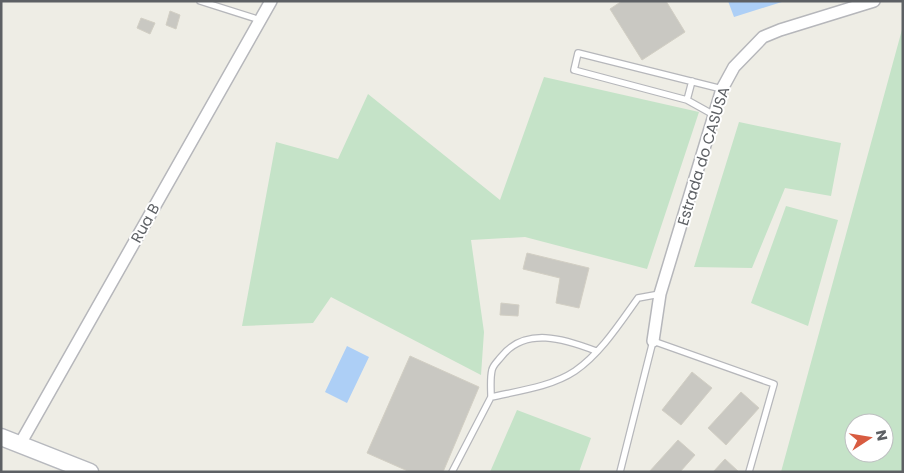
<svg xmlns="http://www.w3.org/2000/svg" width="904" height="473" font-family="Poppins,sans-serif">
	<rect width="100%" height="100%" fill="#eeede5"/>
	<path fill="#c5e3c8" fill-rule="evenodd" d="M903 26V472H781ZM854 423H884V453H854Z
		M544 77 699 112 647 269 525 237 471 240 484 332 481 375 331 297 313 323 242 326 276 142 338 159 368 94 500 200Z
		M739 122 841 143 831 196 785 188 752 268 694 267Z
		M786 206 838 220 808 326 751 303Z
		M517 410 591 438 579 472H490Z"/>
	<path fill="#adcff6" d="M728 1H785L734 17Z
		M347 346 369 357 347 403 325 392Z"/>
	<path fill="#c9c8c2" stroke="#d2cfc4" d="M622 1H666L685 32 642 60 610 9Z
		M170 11 180 15 176 29 166 25Z
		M141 18 155 23 150 34 137 28Z
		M527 253 589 268 579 308 556 303 560 278 523 269Z
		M501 303 519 305 518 316 500 315Z
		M410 356 479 387 443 472H410L367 453Z
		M692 372 712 388 681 425 662 410Z
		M741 392 759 408 726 445 708 428Z
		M678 440 695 455 680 472H649Z
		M725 459 739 472H713Z"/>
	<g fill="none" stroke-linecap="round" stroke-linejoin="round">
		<g stroke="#b6b7bb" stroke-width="8">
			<path id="lane" d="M200 1 260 20
				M687 100 692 81
				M714 115 687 100 574 70 578 53 722 89
				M491 397C491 388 490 378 492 370 493 365 498 361 501 357 525 326 565 339 596 351
				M452 472 491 397C518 391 551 387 575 371 601 353 620 323 638 298L660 294
				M620 472 653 341 774 384 749 472"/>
		</g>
		<g stroke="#b6b7bb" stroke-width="14">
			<path id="street" d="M653 341 660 294 722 89 734 67 763 37 780 30 874 1
				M20 444 271 1"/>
		</g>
		<g stroke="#b7b9be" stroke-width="19">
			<path id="secondary" d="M1 437 90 472"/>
		</g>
		<use href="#lane" stroke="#fff" stroke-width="5.5"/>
		<use href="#street" stroke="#fff" stroke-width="11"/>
		<use href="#secondary" stroke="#fff" stroke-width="16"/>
	</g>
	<g text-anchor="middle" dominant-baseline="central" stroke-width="4" stroke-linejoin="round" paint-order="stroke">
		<g font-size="15" fill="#5d6064" stroke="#fff">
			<text transform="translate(703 156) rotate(-73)">Estrada do CASUSA</text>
			<text transform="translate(145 223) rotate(-61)">Rua B</text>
		</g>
	</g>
	<rect width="904" height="473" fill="none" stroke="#5d6064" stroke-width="5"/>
	<g transform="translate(869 438) rotate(78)"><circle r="24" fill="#ffffff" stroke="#bebfc1"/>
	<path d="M0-4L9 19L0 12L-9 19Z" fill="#d85c41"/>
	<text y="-8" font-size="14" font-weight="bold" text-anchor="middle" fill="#5d6064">N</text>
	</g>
</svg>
